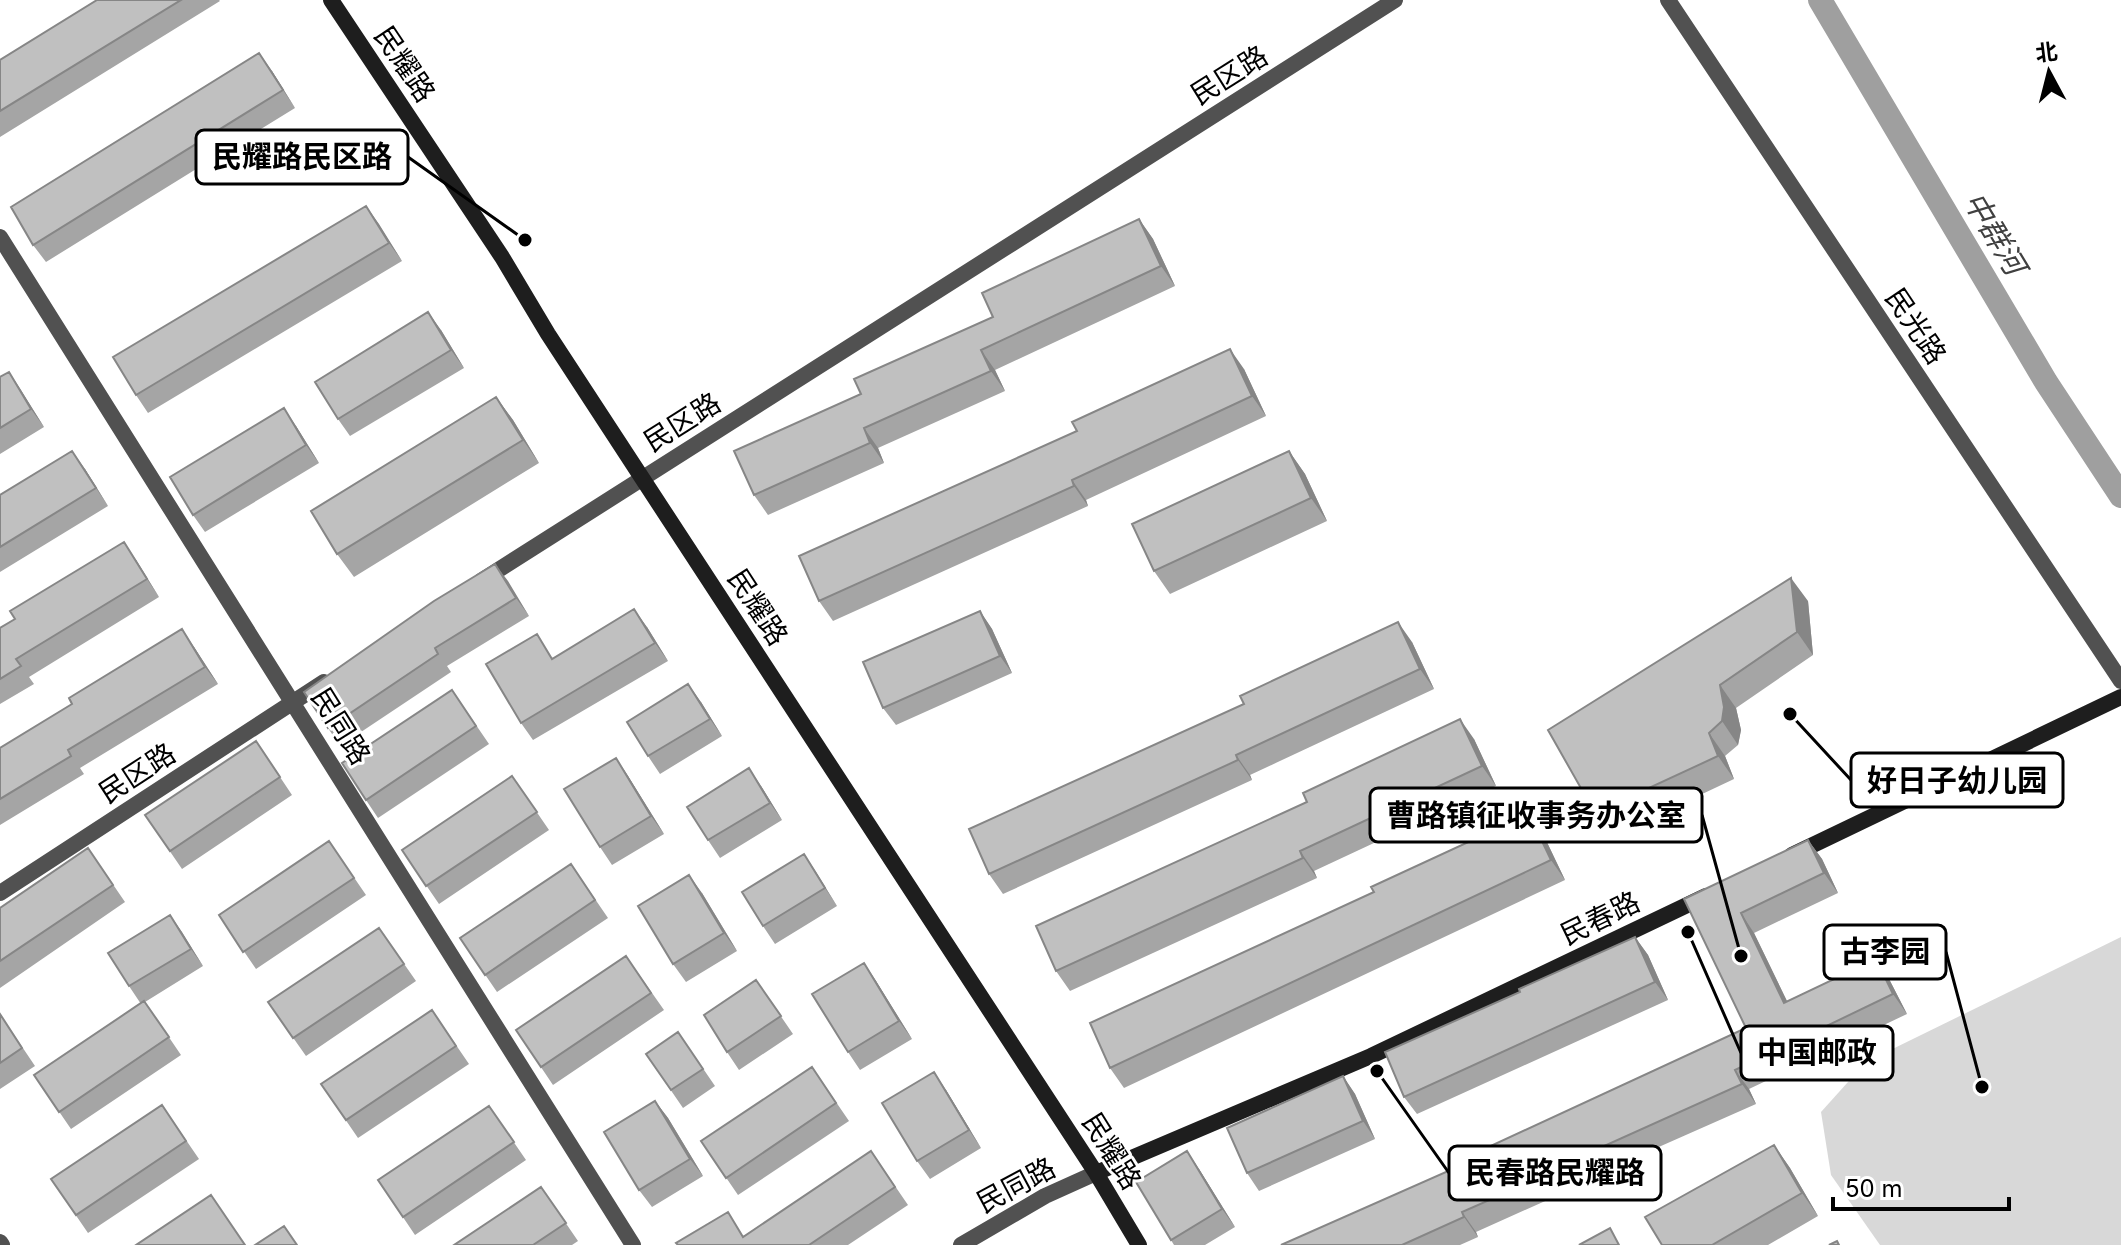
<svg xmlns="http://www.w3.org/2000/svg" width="2121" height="1245" font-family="Inter,'Noto Sans SC',sans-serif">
	<rect width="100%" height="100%" fill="#fff"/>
	<path fill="#d8d8d8" d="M2121 937V1245H1880L1831 1175 1821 1112 1866 1062Z"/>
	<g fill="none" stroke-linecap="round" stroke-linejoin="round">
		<path stroke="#9f9f9f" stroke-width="24" d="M1820 0 2046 382 2121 496"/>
		<path stroke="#515151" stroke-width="16" d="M1668 0 2121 681
			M0 237 633 1245
			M481 581 1395 0
			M0 893 324 682
			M0 1242 2 1245
			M961 1245 1045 1196 1096 1173"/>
		<path stroke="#1e1e1e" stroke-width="16" d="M331 0 502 257 548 334 1096 1173 1139 1245
			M1792 855 2121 697
			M1096 1173 1371 1056 1706 896"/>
	</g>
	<path fill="#a5a5a5" d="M97 0H219L220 1 0 137V60Z
		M272 71 295 108 46 262 33 245Z
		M366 206 402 261 148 413 136 395Z
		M1139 219 1153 239 1175 286 995 370 1005 391 878 448 884 463 768 515 754 495 861 394 993 317Z
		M441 330 464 368 350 436 338 419Z
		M1244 369 1266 416 1086 500 1088 506 833 621 819 601Z
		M9 372 44 427 0 454V377Z
		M496 397 513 420 539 463 354 577 337 554Z
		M296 426 319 463 205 532 193 515Z
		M1289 451 1305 474 1327 521 1170 594 1154 571Z
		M85 469 108 506 0 572V495Z
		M136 560 159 597 29 677 34 684 0 704V628Z
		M495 564 529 616 447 666 451 672 340 746 304 692Z
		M1808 601 1813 655 1736 708 1741 730 1738 745 1725 756 1734 779 1611 837 1595 813 1548 730Z
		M980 611 992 629 1012 673 896 725 883 708Z
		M647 627 668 661 533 740 521 723 554 658Z
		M1412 642 1434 689 1250 775 1252 780 1003 894 989 874Z
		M194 647 218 684 80 768 84 774 0 825V748Z
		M452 690 489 744 378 818 366 800Z
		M701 702 722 736 660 774 648 756Z
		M1474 739 1496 786 1314 871 1317 878 1070 991 1056 971Z
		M256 741 292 795 182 869 145 815Z
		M616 758 628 776 664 834 612 865 600 847Z
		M512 776 549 830 439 904 402 850Z
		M761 786 782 820 720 858 708 840Z
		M1529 814 1543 834 1565 880 1124 1088 1110 1068 1374 892Z
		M1808 840 1822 859 1838 893 1754 933 1787 1001 1876 959 1889 979 1907 1014 1749 1089 1756 1104 1618 1165 1619 1168 1476 1232 1478 1237 1460 1245H1281L1471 1161 1746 1028 1684 899Z
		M329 841 366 895 256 969 219 915Z
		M88 848 125 902 0 988V908Z
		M804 854 837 906 775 944 763 926Z
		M571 864 608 918 497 992 460 938Z
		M702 893 737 951 686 982 673 964Z
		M170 915 203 966 145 1002 181 1055 71 1129 34 1075 141 1004 129 986Z
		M379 928 416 981 306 1056 268 1002Z
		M1635 937 1648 955 1668 1000 1417 1114 1404 1097 1520 992Z
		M626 956 664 1010 553 1085 516 1030Z
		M864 963 876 981 912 1039 860 1070 848 1052Z
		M756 980 793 1034 739 1070 727 1052Z
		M432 1010 469 1064 358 1138 321 1084Z
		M0 1014 35 1066 0 1089Z
		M678 1032 715 1086 683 1108 646 1054Z
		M812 1067 849 1121 738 1195 701 1141Z
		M1343 1076 1355 1094 1375 1139 1259 1191 1247 1173Z
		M946 1090 981 1148 930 1179 917 1161Z
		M655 1101 668 1118 703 1176 652 1207 639 1190Z
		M162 1105 199 1159 88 1233 51 1179Z
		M489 1106 526 1160 415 1235 378 1180Z
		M1774 1145 1790 1168 1818 1216 1768 1245H1662Z
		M871 1151 908 1205 848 1245H678L744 1236Z
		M1199 1169 1235 1227 1205 1245H1174L1136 1182Z
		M541 1187 578 1241 572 1245H454Z"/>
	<path fill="#868686" d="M259 53 272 71 295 108 283 90Z
		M366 206 379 224 402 261 389 243Z
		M1139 219 1153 239 1175 286 1161 266Z
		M428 312 441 330 464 368 451 350Z
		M1230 349 1244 369 1266 416 1252 396Z
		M981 350 995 370 1005 391 991 371Z
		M9 372 21 390 44 427 31 409Z
		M496 397 513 420 539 463 523 440Z
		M284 408 296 426 319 463 306 445Z
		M864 428 878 448 884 463 870 443Z
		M72 451 85 469 108 506 96 488Z
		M1289 451 1305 474 1327 521 1311 498Z
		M1072 480 1086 500 1088 506 1074 486Z
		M124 542 136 560 159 597 147 579Z
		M495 564 508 581 529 616 516 598Z
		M1791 578 1808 601 1813 655 1797 632Z
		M634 609 647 627 668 661 655 643Z
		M980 611 992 629 1012 673 1000 656Z
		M1398 622 1412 642 1434 689 1420 669Z
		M182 629 194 647 218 684 205 667Z
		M688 684 701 702 722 736 710 719Z
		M1720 685 1736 708 1741 730 1738 745 1722 721Z
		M1460 719 1474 739 1496 786 1482 766Z
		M1709 733 1725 756 1734 779 1718 756Z
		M1236 755 1250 775 1252 780 1238 760Z
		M616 758 628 776 664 834 651 816Z
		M749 768 761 786 782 820 770 803Z
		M1529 814 1543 834 1565 880 1551 860Z
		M1808 840 1822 859 1838 893 1824 873Z
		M1300 851 1314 871 1317 878 1303 858Z
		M804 854 816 872 837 906 825 888Z
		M689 875 702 893 737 951 724 933Z
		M1741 913 1754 933 1797 1022 1784 1003Z
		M170 915 182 932 203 966 191 949Z
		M1635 937 1648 955 1668 1000 1655 982Z
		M1876 959 1889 979 1907 1014 1893 994Z
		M864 963 876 981 912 1039 899 1021Z
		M1735 1070 1749 1089 1756 1104 1742 1084Z
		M934 1072 946 1090 981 1148 969 1130Z
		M1343 1076 1355 1094 1375 1139 1363 1121Z
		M655 1101 668 1118 703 1176 690 1159Z
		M1774 1145 1790 1168 1818 1216 1802 1193Z
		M1187 1151 1199 1169 1235 1227 1222 1209Z
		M1462 1212 1476 1232 1478 1237 1464 1217Z"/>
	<path fill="#c0c0c0" stroke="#868686" stroke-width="2" d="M97 0H181L0 111V60Z
		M259 53 283 90 33 245 11 207Z
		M366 206 389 243 136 395 113 357Z
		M1139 219 1161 266 981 350 991 371 864 428 870 443 754 495 734 451 861 394 854 379 993 317 982 293Z
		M428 312 451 350 338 419 315 382Z
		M1230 349 1252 396 1072 480 1074 486 819 601 799 556 1077 431 1072 422Z
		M9 372 31 409 0 428V377Z
		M496 397 523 440 337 554 311 511Z
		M284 408 306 445 193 515 170 477Z
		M72 451 96 488 0 547V495Z
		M1289 451 1311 498 1154 571 1132 524Z
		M124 542 147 579 16 659 21 666 0 679V628L15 619 10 611Z
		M495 564 516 598 435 648 438 654 328 728 304 692 434 601Z
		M1791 578 1797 632 1720 685 1724 707 1722 721 1709 733 1718 756 1595 813 1548 730Z
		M634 609 655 643 521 723 486 664 537 634 552 659Z
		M980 611 1000 656 883 708 863 662Z
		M1398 622 1420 669 1236 755 1238 760 989 874 969 829 1244 704 1240 696Z
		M182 629 205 667 68 750 71 756 0 799V748L72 704 69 698Z
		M688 684 710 719 648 756 627 722Z
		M452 690 476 726 366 800 342 763Z
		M1460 719 1482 766 1300 851 1303 858 1056 971 1036 926 1307 802 1303 793Z
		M256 741 280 777 170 851 145 815Z
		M616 758 651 816 600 847 564 789Z
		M749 768 770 803 708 840 687 807Z
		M512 776 537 812 426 886 402 850Z
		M1529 814 1551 860 1110 1068 1090 1023 1374 892 1371 887Z
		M1808 840 1824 873 1741 913 1784 1003 1876 959 1893 994 1735 1070 1742 1084 1604 1146 1605 1149 1462 1212 1464 1217 1402 1245H1281L1471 1161 1469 1156 1746 1028 1684 899Z
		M329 841 354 878 243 952 219 915Z
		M88 848 113 885 0 961V908Z
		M804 854 825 888 763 926 742 892Z
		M571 864 595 900 485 975 460 938Z
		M689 875 724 933 673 964 638 906Z
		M170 915 191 949 129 986 108 953Z
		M379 928 404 964 293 1038 268 1002Z
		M1635 937 1655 982 1404 1097 1385 1052 1520 992 1519 989Z
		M626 956 651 993 541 1067 516 1030Z
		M864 963 899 1021 848 1052 812 994Z
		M756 980 781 1016 727 1052 704 1015Z
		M144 1001 169 1037 59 1112 34 1075Z
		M432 1010 456 1046 346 1120 321 1084Z
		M0 1014 22 1048 0 1063Z
		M678 1032 703 1069 671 1090 646 1054Z
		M812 1067 836 1103 726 1178 701 1141Z
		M934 1072 969 1130 917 1161 882 1103Z
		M1343 1076 1363 1121 1247 1173 1227 1128Z
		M655 1101 690 1159 639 1190 604 1132Z
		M162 1105 186 1141 76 1215 51 1179Z
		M489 1106 514 1142 403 1217 378 1180Z
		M1774 1145 1802 1193 1712 1245H1662L1645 1217Z
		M871 1151 895 1187 809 1245H678L676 1243 728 1212 743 1237Z
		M1187 1151 1222 1209 1171 1240 1136 1182Z
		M541 1187 566 1223 533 1245H454Z
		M211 1195 245 1245H136Z
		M284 1226 297 1245H255Z
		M1610 1228 1619 1245H1579Z
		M1837 1241 1839 1245H1829Z"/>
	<g text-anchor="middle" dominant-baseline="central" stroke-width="6" stroke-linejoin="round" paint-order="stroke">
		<g font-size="28" fill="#000" stroke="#fff">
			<text transform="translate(405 64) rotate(56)">民耀路</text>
			<text transform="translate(1229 75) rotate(-32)">民区路</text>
			<text transform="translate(1916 326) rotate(56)">民光路</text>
			<text transform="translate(682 422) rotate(-32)">民区路</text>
			<text transform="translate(758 607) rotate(57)">民耀路</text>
			<text transform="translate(341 726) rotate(58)">民同路</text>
			<text transform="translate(137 773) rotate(-33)">民区路</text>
			<text transform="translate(1600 918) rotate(-26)">民春路</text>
			<text transform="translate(1112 1151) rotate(58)">民耀路</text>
			<text transform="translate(1016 1185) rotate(-28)">民同路</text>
		</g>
		<g font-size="30" font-style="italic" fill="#404040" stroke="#fff">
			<text transform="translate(1995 233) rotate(59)">中群河</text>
		</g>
	</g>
	<path fill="none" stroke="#000" stroke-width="3" d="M525 240L408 157M1790 714L1851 780M1741 956L1702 815M1982 1087L1946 952M1688 932L1741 1053M1377 1071L1449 1173"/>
	<g fill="#000" stroke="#fff" stroke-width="3">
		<circle cx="525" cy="240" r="8"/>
		<circle cx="1790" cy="714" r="8"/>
		<circle cx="1741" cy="956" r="8"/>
		<circle cx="1982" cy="1087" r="8"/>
		<circle cx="1688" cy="932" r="8"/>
		<circle cx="1377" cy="1071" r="8"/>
	</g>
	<g fill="#fff" stroke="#000" stroke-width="3">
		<rect x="196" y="130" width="212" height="54" rx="8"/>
		<rect x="1851" y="753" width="212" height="54" rx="8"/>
		<rect x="1370" y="788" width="332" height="54" rx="8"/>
		<rect x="1824" y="925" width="122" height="54" rx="8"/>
		<rect x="1741" y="1026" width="152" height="54" rx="8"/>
		<rect x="1449" y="1146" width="212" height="54" rx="8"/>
	</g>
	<g font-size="30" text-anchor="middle" font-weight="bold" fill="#000">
		<text x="302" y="167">民耀路民区路</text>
		<text x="1957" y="791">好日子幼儿园</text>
		<text x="1536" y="826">曹路镇征收事务办公室</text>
		<text x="1885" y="962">古李园</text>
		<text x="1817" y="1063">中国邮政</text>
		<text x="1555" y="1183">民春路民耀路</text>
	</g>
	<g transform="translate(2049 72) rotate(353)" stroke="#ffffff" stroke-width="6" paint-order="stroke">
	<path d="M0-6L14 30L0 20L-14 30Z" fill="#000000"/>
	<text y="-12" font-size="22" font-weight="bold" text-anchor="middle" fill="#000000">北</text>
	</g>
	<path d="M1833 1197v12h176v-12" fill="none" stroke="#000000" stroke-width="4"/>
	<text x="1845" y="1197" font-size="24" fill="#000000" stroke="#ffffff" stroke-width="6" paint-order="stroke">50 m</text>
</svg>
